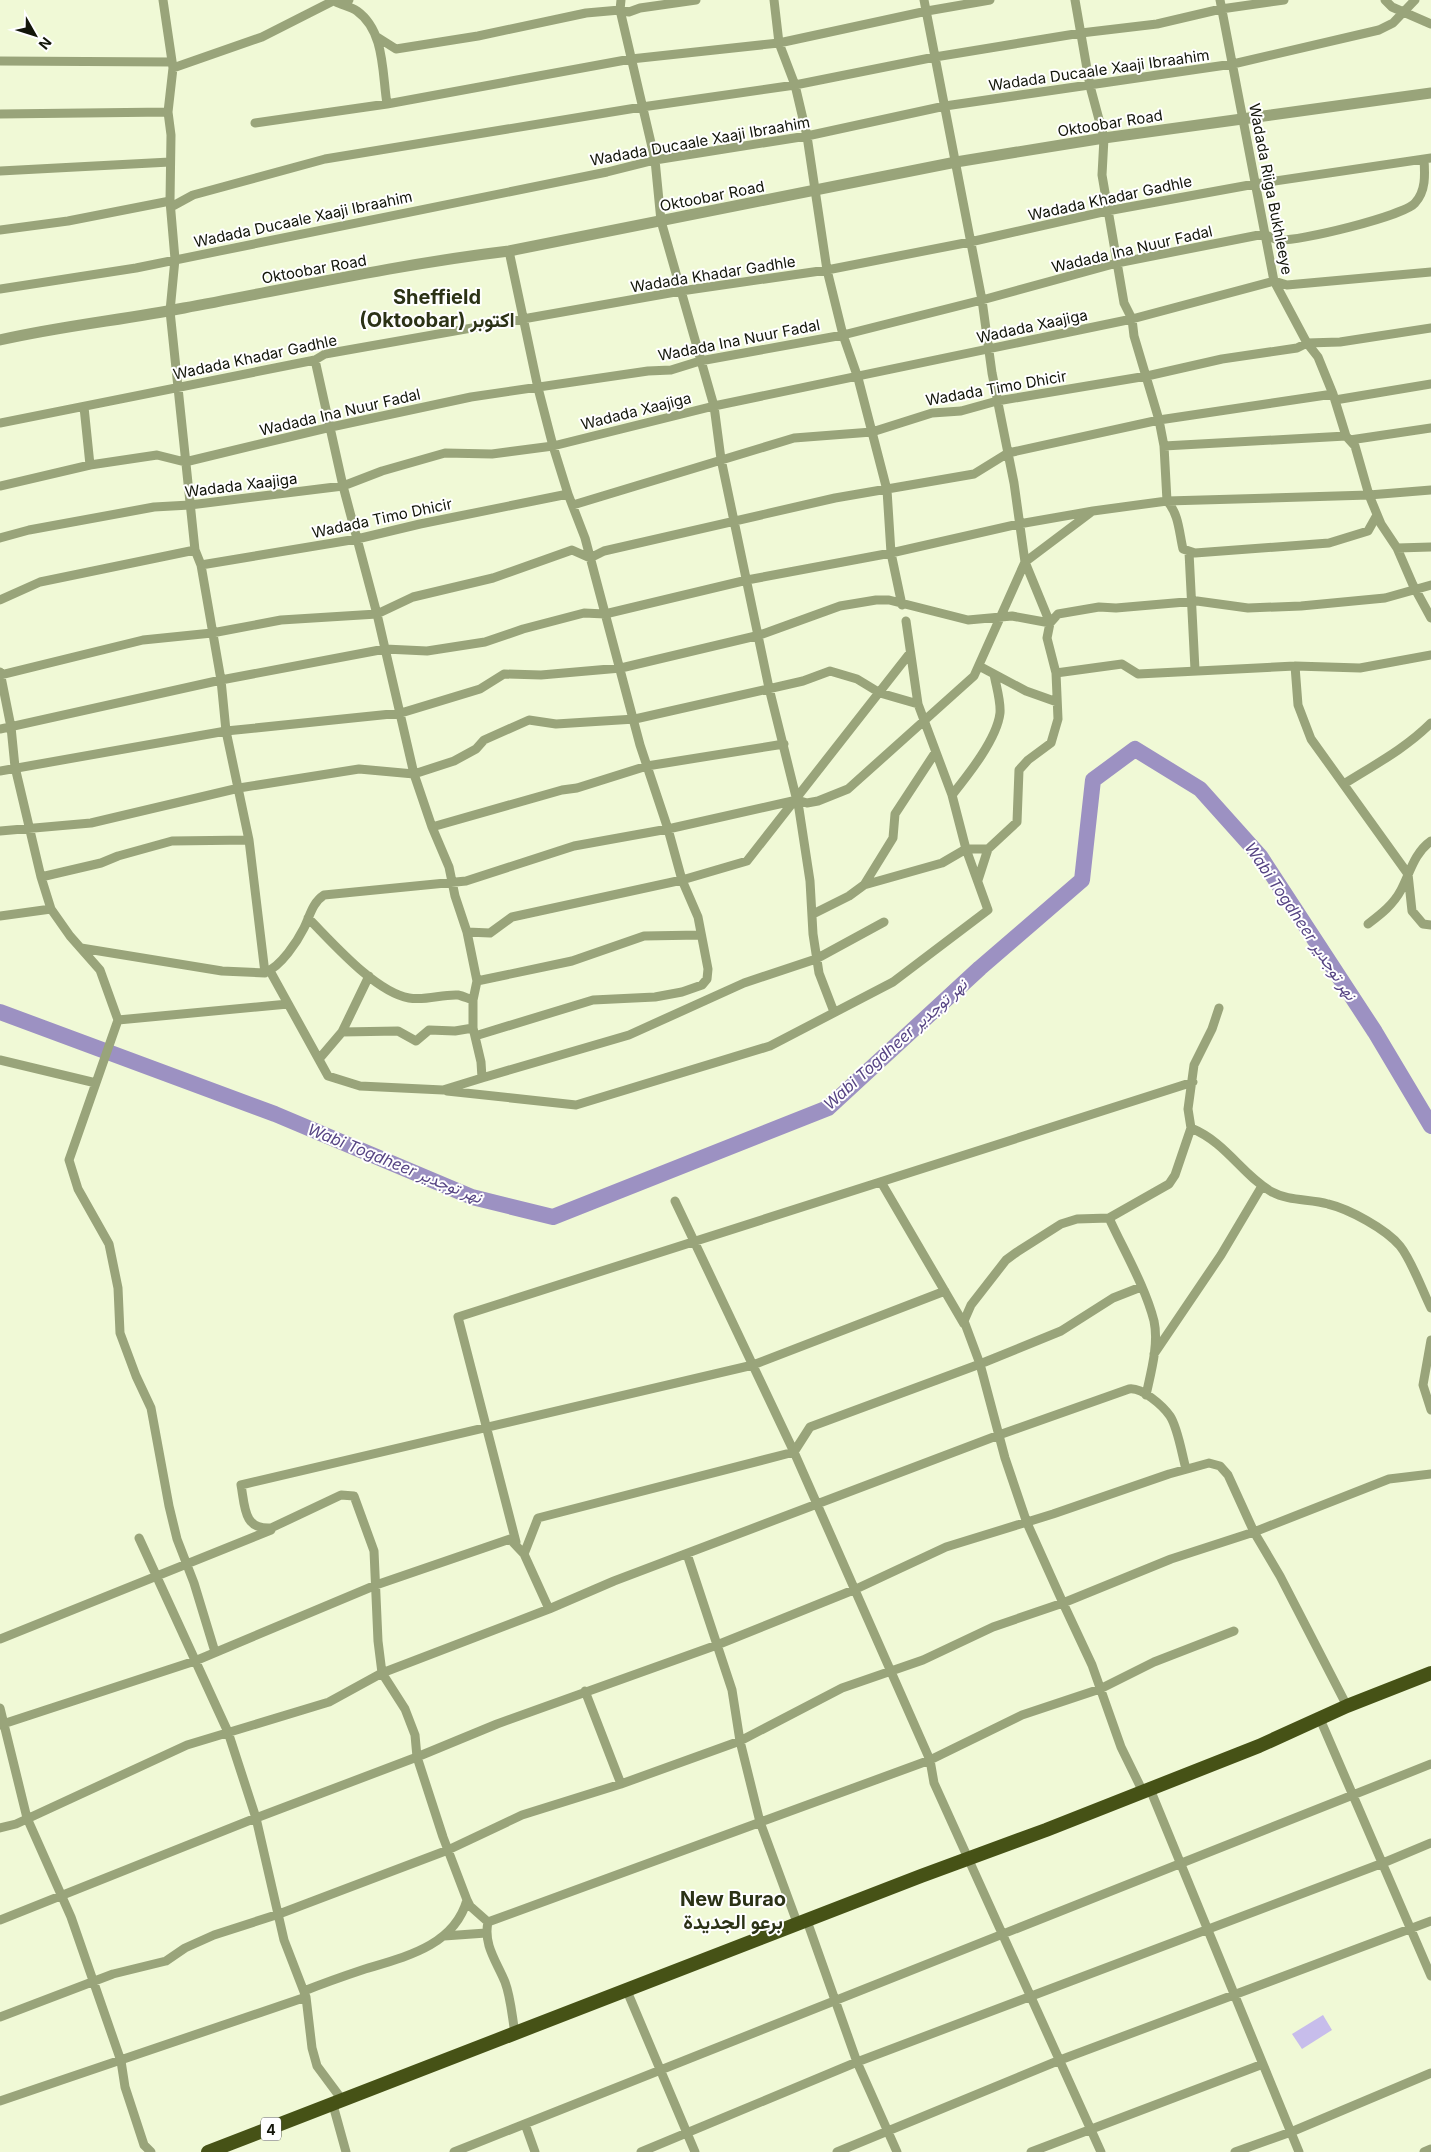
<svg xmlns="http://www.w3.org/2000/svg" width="1431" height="2152" font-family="Inter,Vazirmatn,sans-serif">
	<rect width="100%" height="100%" fill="#f0f9d6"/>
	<path fill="#c7bdeb" d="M1323 2015 1332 2030 1302 2049 1292 2034Z"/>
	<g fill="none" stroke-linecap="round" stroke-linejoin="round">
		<path stroke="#9c91c2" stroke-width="16" d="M0 1012 275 1114 472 1197 553 1217 828 1108 980 968 1082 880 1093 780 1135 749 1200 789 1260 856 1375 1032 1431 1126"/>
		<path stroke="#99a47a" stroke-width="9" d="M621 0 620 10 655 160 661 221 714 406 721 459 769 688 799 809 810 881 813 934 819 973 834 1012
			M774 0 779 43 795 85 807 136 827 270 843 335 858 378 887 490 891 553 902 605
			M924 0 982 300 992 373 1014 483 1025 562 1050 623 1047 638 1056 673 1058 719 1051 743 1028 760 1019 770 1017 822 988 849 978 880
			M1075 0 1090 86 1104 138 1102 175 1124 303 1132 319 1134 336 1159 420 1164 446 1167 501
			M1220 0 1274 281 1307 343 1318 357 1333 394 1346 436 1355 446 1369 495 1381 524 1397 548 1413 585 1431 618
			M1385 0 1392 7 1431 24
			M336 2C342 5 351 7 357 11 385 31 382 73 387 104
			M377 37 396 49 478 36 586 13 620 10 629 12 640 8 696 0
			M0 61 171 62
			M173 68 262 37 333 1 349 0
			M0 114 168 112
			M255 123 387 104 631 59 779 43 927 11 990 0
			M0 171 170 162
			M171 207 193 195 325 159 642 107 795 85 935 57 1081 33 1157 24 1221 9 1284 0
			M0 230 68 221 170 201
			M0 289 136 268 607 172 655 160 807 136 945 106 1233 64 1379 30 1393 23 1415 0
			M1335 400 1431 384
			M84 407 90 465
			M0 423 315 360 325 354 681 291 827 270 970 242 1107 211 1255 184 1431 158
			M1350 440 1431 428
			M1164 446 1346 436
			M0 486 90 465 157 455 185 462 331 427 471 397 648 371 671 370 700 361 843 335 982 300 1117 263 1264 234C1268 236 1274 239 1278 240 1297 242 1404 216 1415 203 1426 191 1425 175 1424 159
			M1167 501C1179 514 1179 532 1183 549L1195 553 1329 543 1368 531 1377 515
			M573 505 794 438 872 432 932 413 961 411 997 401 1147 376 1222 359 1297 348 1307 343 1340 342 1431 328
			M0 538 29 530 154 507 190 505 343 486 382 471 445 453 492 454 553 446 714 406 1132 319 1274 281 1287 285 1431 272
			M1397 548 1431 547
			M1189 552 1195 670
			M201 565 357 539 420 524 568 494
			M0 600 40 582 195 550
			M979 666 1026 691 1057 702
			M1295 666 1298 705 1311 739 1408 874 1412 911 1423 924 1431 925
			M0 672 11 727 15 767 41 877 51 909 70 936 100 970 118 1020
			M1056 673 1122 664 1138 674 1295 666 1360 668 1431 655
			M1 675 143 640 212 633 281 620 377 614 413 597 493 578 572 550 590 558 604 551 835 498 974 474 1008 453 1159 420 1333 394
			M0 729 221 680 385 649 427 651 485 642 523 629 584 613 605 614 747 580 891 553 1019 524 1093 511 1167 501 1369 495 1431 490
			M0 771 226 731 401 713 480 689 504 674 541 675 621 668 760 635 840 606 876 600H889L968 620 1012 616 1050 623 1058 614 1099 607 1116 608 1197 601 1248 608 1301 606 1385 598 1431 585
			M1344 784C1374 765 1405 749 1431 723
			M952 795C968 775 997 739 1000 713 1001 701 996 686 994 674
			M432 827 562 790 577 788 647 766 784 744
			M0 831 91 823 239 788 359 769 414 774 454 761 476 749 484 740 529 720 556 724 635 719 803 681 830 671 857 679 880 693 918 704
			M41 877 101 863 118 856 172 841 249 840
			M864 885 942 863 966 849H988
			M813 914 849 896 864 885 893 838 895 814 935 753
			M0 916 51 909
			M308 918C332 942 375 992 409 998 426 1001 442 994 458 995 463 996 469 999 473 1000
			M1368 924C1381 914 1393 905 1401 890 1410 873 1414 853 1431 841
			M467 932 490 933 512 917 682 880 747 861 910 653
			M81 948 222 971 265 973 249 840 226 731 221 680 201 565 195 550 170 311 175 259 170 201 171 135 168 112 173 68 163 0
			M270 971 328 1076 360 1086 443 1090 482 1078 481 1062 473 1028V1000L477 981 467 932 455 896 449 867 432 827 414 774 377 614 343 486 315 360
			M266 972C281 966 297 942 304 928 310 916 312 903 324 895L466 881 574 846 668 829 797 800 807 803 818 801 848 789 974 676 1025 562 1090 513
			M477 981 572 961 644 936 700 935
			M118 1020 69 1160 78 1189 109 1244 118 1288 120 1333 136 1376 151 1408 169 1506 177 1539 194 1583 215 1652
			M118 1020 288 1004
			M342 1032 398 1031 416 1041 429 1030 455 1031 473 1028
			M475 1036 593 1000 655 997 682 992 702 985 707 979 708 969 698 917 682 880 668 829 640 745 585 538 568 494 553 446 538 388 509 251
			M319 1059 342 1032 369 976
			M0 1060 96 1083
			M482 1078 629 1035 744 983 816 959 884 922
			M447 1091 576 1105 770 1046 893 982 988 910 966 849 952 795 918 704 906 621
			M1191 1128C1227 1143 1241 1174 1272 1192 1288 1201 1310 1199 1328 1204 1349 1209 1386 1229 1400 1246 1412 1261 1422 1290 1431 1308
			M881 1182 964 1324
			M1109 1218C1124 1251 1145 1286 1154 1321 1159 1344 1151 1372 1146 1395
			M1431 1340 1423 1385 1431 1410
			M1154 1354 1221 1255 1262 1186
			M139 1538 228 1732 256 1818 284 1940 306 1997 312 2048 317 2066 343 2101
			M516 1542 458 1317 1193 1082
			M524 1554 538 1518 794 1452 675 1201
			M687 1554 732 1690 740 1741 760 1822 798 1925
			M0 1639 271 1530
			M585 1691 621 1784
			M0 1708 27 1818 71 1917 121 2061 125 2087 144 2145 151 2152
			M1320 1719 1431 1976
			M0 1725 195 1661 376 1585 510 1539 524 1554 549 1609
			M1150 1789 1299 2152
			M1143 1792 1121 1747 1092 1665 1063 1603 1171 1559 1254 1532 1280 1576 1347 1706
			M0 1828 16 1824 187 1745 329 1702 382 1673 549 1609 614 1581 999 1435 1129 1389C1142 1387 1163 1406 1170 1416 1178 1428 1182 1455 1186 1469
			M0 1920 256 1818 417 1757 497 1724 717 1645 856 1589 946 1547 1053 1514 1169 1474 1209 1463 1220 1466 1228 1475 1254 1532 1389 1479 1431 1474
			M807 1921 857 2062 897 2152
			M488 1922 930 1760 1022 1715 1100 1689 1154 1662 1234 1631
			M444 1936 486 1933
			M304 1991C324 1983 344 1976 365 1969 405 1957 454 1946 467 1900
			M627 1991 695 2152
			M0 2017 113 1974 166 1961 185 1948 214 1935 279 1914 448 1850 522 1815 621 1784 740 1741 842 1688 923 1660 993 1627 1063 1603 1027 1523 1005 1458 980 1364 1061 1331 1113 1298 1141 1287
			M515 2033C512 2017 511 1998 505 1982 497 1962 483 1945 488 1922L470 1906 467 1900 443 1837 417 1757 415 1735 405 1709 382 1673 378 1641 374 1551 354 1496 341 1495 271 1528C243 1530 245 1506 241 1485L753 1365 945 1291
			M0 2101 306 1997
			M333 2105 346 2152
			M525 2124 535 2152
			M454 2152 1431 1764
			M641 2152 857 2062 1383 1863 1431 1843
			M837 2152 1060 2060 1431 1921
			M1031 2152 1263 2064
			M1101 2152 934 1783 930 1760 794 1452 810 1427 980 1364 964 1321 971 1305 1006 1260 1017 1252 1061 1224 1077 1219 1109 1218 1169 1184 1175 1175 1191 1128 1188 1109 1194 1065 1212 1029 1219 1008
			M1235 2152 1291 2132 1431 2073
			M1424 2152 1431 2149"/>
		<path stroke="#99a47a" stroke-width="11" d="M0 340C61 326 122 320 184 308 292 288 400 264 509 251L956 162 1104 138 1431 93"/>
		<path stroke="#465216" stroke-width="14" d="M208 2152 921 1876 1046 1830 1259 1746 1347 1706 1431 1673"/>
	</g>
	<g text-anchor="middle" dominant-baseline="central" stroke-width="4" stroke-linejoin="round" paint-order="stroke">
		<rect fill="#fff" stroke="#595b53" stroke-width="1" x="261" y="2117.5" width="20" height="23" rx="4"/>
		<g font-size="14" font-weight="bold" fill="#121509">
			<text x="271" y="2129">4</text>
		</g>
		<g font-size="15" fill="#121509" stroke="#fff">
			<text transform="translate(1099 70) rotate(-8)">Wadada Ducaale Xaaji Ibraahim</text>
			<text transform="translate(1110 123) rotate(-9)">Oktoobar Road</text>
			<text transform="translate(700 141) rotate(-10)">Wadada Ducaale Xaaji Ibraahim</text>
			<text transform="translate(1271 189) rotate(79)">Wadada Riiga Bukhleeye</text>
			<text transform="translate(712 196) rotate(-11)">Oktoobar Road</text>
			<text transform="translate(1110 198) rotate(-12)">Wadada Khadar Gadhle</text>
			<text transform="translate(303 219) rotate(-12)">Wadada Ducaale Xaaji Ibraahim</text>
			<text transform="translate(1132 249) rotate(-13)">Wadada Ina Nuur Fadal</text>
			<text transform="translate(314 269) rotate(-10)">Oktoobar Road</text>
			<text transform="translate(713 274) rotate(-9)">Wadada Khadar Gadhle</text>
			<text transform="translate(1032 326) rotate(-12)">Wadada Xaajiga</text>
			<text transform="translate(739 340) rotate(-11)">Wadada Ina Nuur Fadal</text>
			<text transform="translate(255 357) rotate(-12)">Wadada Khadar Gadhle</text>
			<text transform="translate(996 388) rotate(-10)">Wadada Timo Dhicir</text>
			<text transform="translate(636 411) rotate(-14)">Wadada Xaajiga</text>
			<text transform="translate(340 412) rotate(-13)">Wadada Ina Nuur Fadal</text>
			<text transform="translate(241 485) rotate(-7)">Wadada Xaajiga</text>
			<text transform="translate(382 518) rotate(-12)">Wadada Timo Dhicir</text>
		</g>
		<g font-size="16" font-style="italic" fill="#564483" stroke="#fff">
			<text transform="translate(1301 921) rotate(56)">Wabi Togdheer نهر توجدير</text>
			<text transform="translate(895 1044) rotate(-42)">Wabi Togdheer نهر توجدير</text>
			<text transform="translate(395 1163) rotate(22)">Wabi Togdheer نهر توجدير</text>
		</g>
		<g font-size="20" font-weight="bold" fill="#2b3215" stroke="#fff">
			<text x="437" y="297">Sheffield<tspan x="437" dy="23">(Oktoobar) اكتوبر</tspan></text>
			<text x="733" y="1899">New Burao<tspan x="733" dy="23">برعو الجديدة</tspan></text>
		</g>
	</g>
	<g transform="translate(35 35) rotate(129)" stroke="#ffffff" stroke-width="4" paint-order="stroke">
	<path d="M0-4L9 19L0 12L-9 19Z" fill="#121509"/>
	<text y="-8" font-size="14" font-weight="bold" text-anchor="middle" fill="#121509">N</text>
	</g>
</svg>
